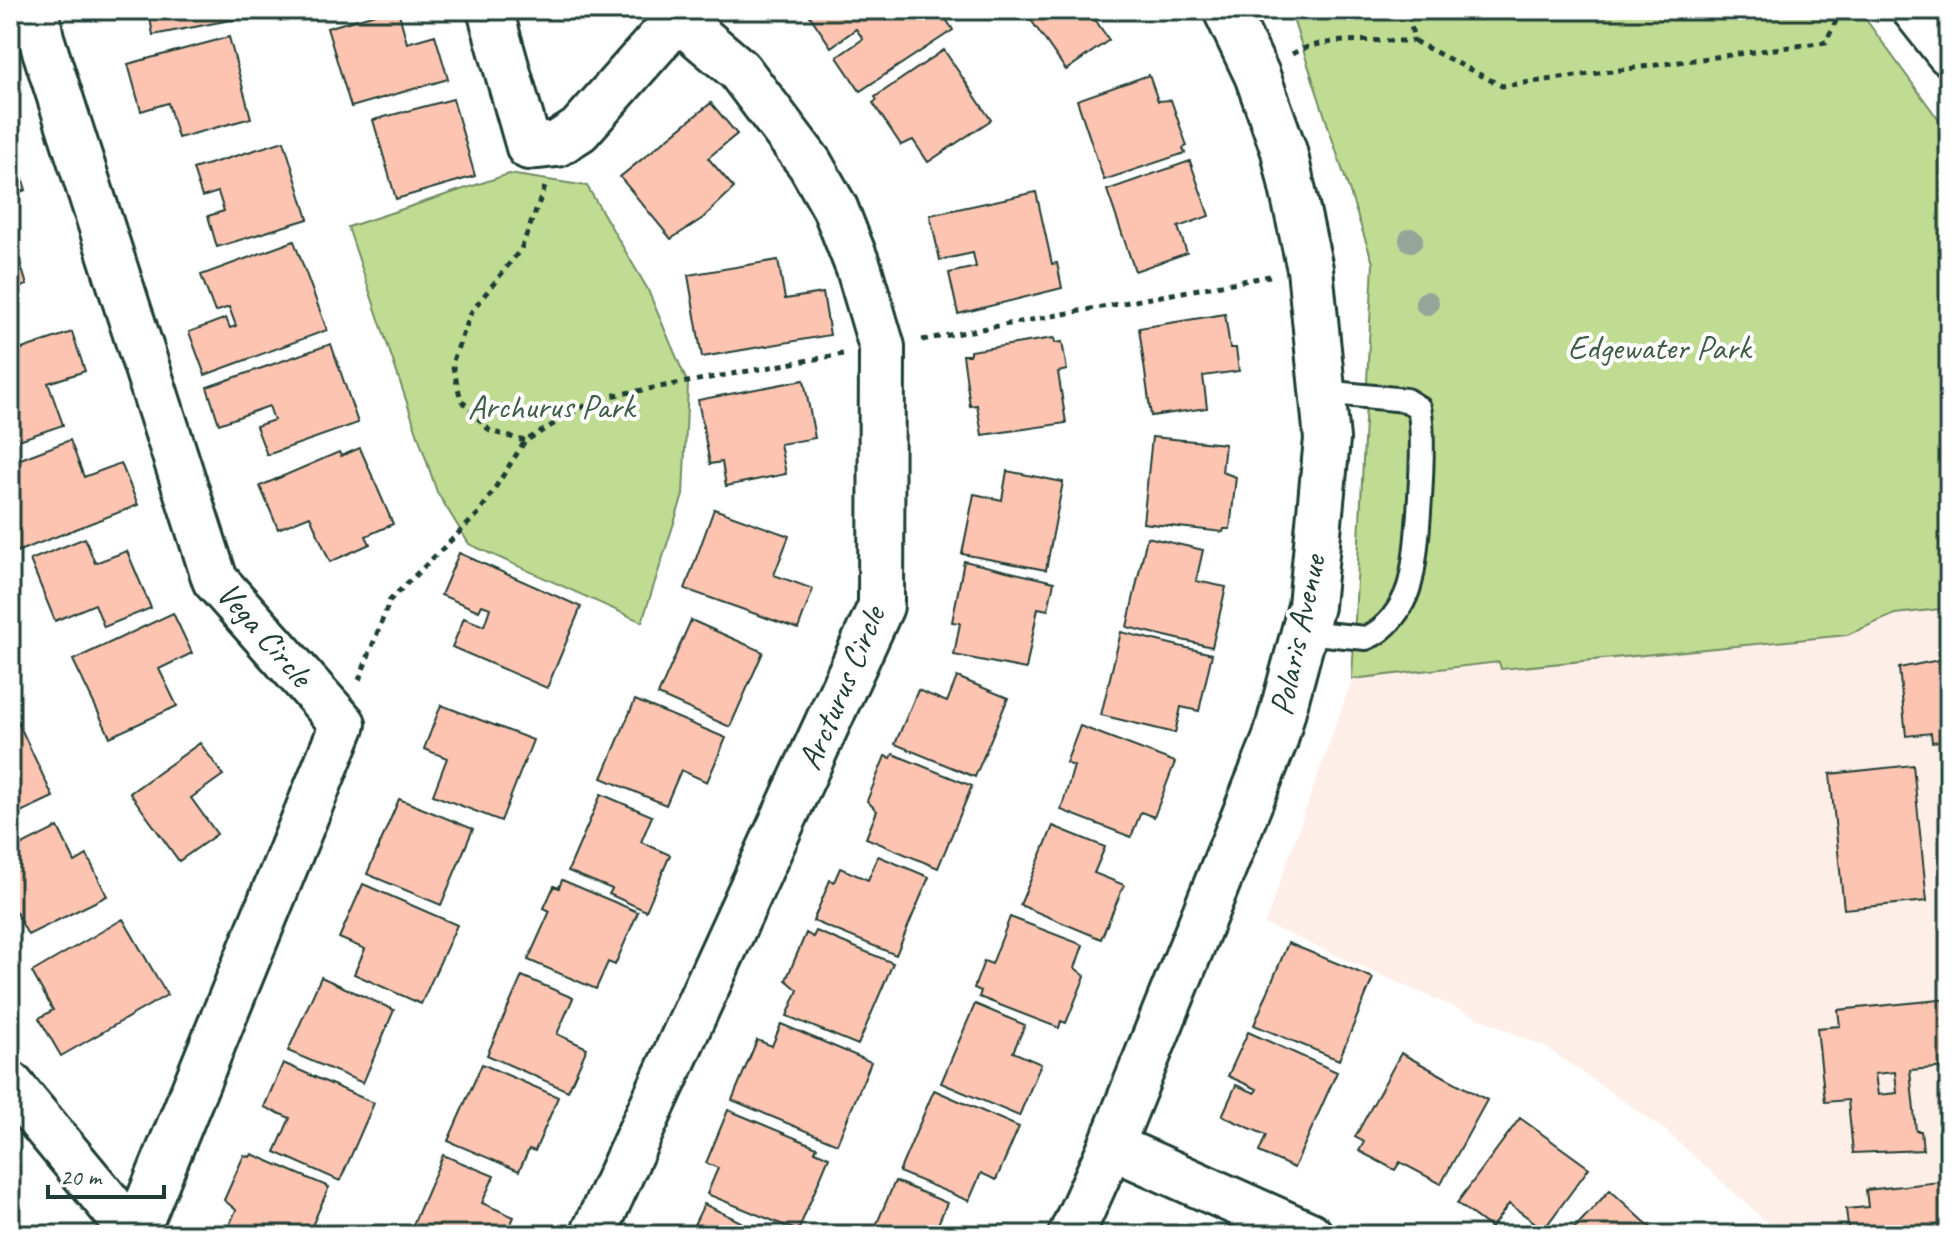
<svg xmlns="http://www.w3.org/2000/svg" width="1959" height="1245" font-family="Caveat,sans-serif">
	<rect width="100%" height="100%" fill="#fff"/>
	<filter id="ink" filterUnits="userSpaceOnUse"><feTurbulence type="fractalNoise" baseFrequency=".0125" numOctaves="2"/><feDisplacementMap in="SourceGraphic" scale="16" xChannelSelector="R" yChannelSelector="G"/><feConvolveMatrix kernelMatrix="1 2 1 2 8 2 1 2 1" color-interpolation-filters="sRGB"/></filter>
	<g filter="url(#ink)">
		<path fill="#feeee8" d="M1949 608V1235H1781L1665 1130 1547 1048 1265 924 1352 679Z"/>
		<path fill="#c0dc93" stroke="#708c64" stroke-width="2" d="M1290 10H1859L1949 134V608L1895 614 1847 635 1501 669 1499 662 1352 679 1373 263Z
			M509 174 587 186 647 288 688 384 683 495 642 622 469 544 437 492 348 227Z"/>
		<path fill="#fdc5b1" stroke="#1f3d34" stroke-width="2" fill-rule="evenodd" d="M159 10H245L246 17 153 35 149 12Z
			M389 10H398L407 43 435 35 448 79 351 107 327 28Z
			M806 10H940L953 30 860 91 837 57 863 39 856 29 831 47Z
			M1024 10H1106L1094 18 1109 40 1066 70Z
			M229 37 251 118 178 138 168 103 141 111 128 64Z
			M944 50 991 120 928 162 913 140 901 145 873 103 877 100 875 97Z
			M1149 75 1158 101 1171 100 1187 146 1183 148 1185 153 1104 180 1077 100Z
			M453 99 475 176 396 199 373 120Z
			M711 103 737 134 708 158 734 188 703 218 671 239 620 177Z
			M284 141 308 219 217 247 208 216 224 211 218 192 202 197 193 169Z
			M13 146 26 190 10 195V147Z
			M1190 161 1209 216 1178 227 1187 253 1135 271 1107 190Z
			M1036 192 1052 264 1057 263 1062 288 958 314 949 273 976 267 973 253 940 260 930 215Z
			M294 241 327 330 205 375 189 332 226 318 230 328 236 326 229 307 215 312 201 275Z
			M15 246 27 285 12 290 19 312 10 315V248Z
			M778 260 785 299 823 293 830 335 702 357 688 275Z
			M1225 314 1230 348H1236L1239 371 1203 376 1207 408 1151 416 1139 328Z
			M72 332 85 371 48 383 63 425 10 443V353Z
			M1054 338 1055 343 1062 342 1067 370 1058 372 1066 423 982 435 977 405 970 406 963 355H970V351Z
			M331 344 358 423 267 455 256 426 274 420 269 406 219 424 207 387Z
			M804 380 815 438 780 444 786 474 726 486 722 462 710 464 698 400Z
			M1152 437 1225 444 1222 472 1236 477 1230 529H1224L1223 532 1143 523Z
			M70 440 84 477 121 463 138 505 14 553 10 541V463Z
			M360 448 393 524 366 536 370 544 330 562 310 516 278 529 260 486 339 452 341 456Z
			M1007 471 1063 482 1046 570 962 554 974 494 1002 500Z
			M714 509 789 536 774 575 813 589 798 629 685 589Z
			M1147 537 1203 550 1196 581 1226 587 1212 647 1127 627Z
			M85 538 95 563 127 551 151 608 104 627 95 604 55 621 30 560Z
			M459 553 581 607 547 688 452 647 464 618 484 626 490 608 482 605 479 611 441 595Z
			M964 561 1054 582 1048 610 1038 608 1026 669 954 655 960 623 952 622Z
			M173 613 192 653 159 669 177 706 110 737 73 660Z
			M691 620 763 652 730 727 658 695Z
			M1121 632 1212 654 1199 711 1181 707 1175 733 1101 715Z
			M1949 658V740L1932 742 1931 733 1906 736 1899 668Z
			M957 677 1008 698 975 777 895 744 918 690 947 702Z
			M635 700 726 738 707 782 681 770 666 805 602 778Z
			M441 705 533 740 501 821 433 795 447 758 424 749Z
			M17 720 53 797 10 817V723Z
			M1080 726 1175 762 1154 817 1141 812 1131 837 1061 810 1074 766 1066 763Z
			M200 743 223 775 191 798 217 834 179 861 130 793Z
			M893 754 972 786 938 868 866 838 877 811 867 801 885 756 891 758Z
			M1913 765 1927 901 1844 909 1830 774Z
			M601 794 652 816 641 842 670 855 646 911 609 894 612 889 568 871Z
			M399 799 473 829 441 905 367 874Z
			M1053 826 1105 847 1094 873 1124 885 1101 939 1020 905Z
			M58 827 75 862 87 855 107 896 28 935 10 901V851Z
			M878 856 929 877 896 955 813 921 830 880 834 882 840 868 868 880Z
			M562 880 638 912 615 965 608 962 596 989 528 960 550 911 544 908 554 886 559 888Z
			M363 884 457 925 421 1004 354 974 365 949 339 938Z
			M1010 917 1083 945 1075 968 1085 976 1066 1023 1061 1021 1059 1028 979 997 981 991 974 988 984 961 992 964Z
			M123 919 167 995 61 1056 39 1018 53 1010 32 972Z
			M816 931 893 963 858 1045 787 1016 798 990 786 980 806 933 813 937Z
			M1288 943 1373 978 1339 1060 1254 1025Z
			M522 976 573 998 557 1034 587 1048 568 1091 487 1055Z
			M321 977 394 1010 363 1083 288 1051Z
			M1949 999V1067L1910 1070 1916 1131H1921L1923 1150 1853 1153 1848 1100 1825 1102 1817 1028 1840 1026 1838 1010ZM1895 1072 1897 1093 1878 1095 1875 1074Z
			M975 1004 1025 1025 1013 1052 1041 1064 1019 1116 941 1083Z
			M781 1024 871 1062 837 1144 732 1100 757 1040 772 1046Z
			M1248 1032 1337 1072 1294 1168 1259 1152 1266 1135 1222 1116 1236 1085 1255 1093 1257 1089 1228 1076Z
			M1401 1053 1487 1100 1441 1184 1400 1162 1395 1170 1359 1151 1364 1142 1355 1137Z
			M283 1063 374 1103 340 1181 275 1152 290 1118 264 1107Z
			M482 1064 558 1097 535 1151 529 1149 519 1171 448 1141Z
			M934 1090 1019 1127 996 1180 981 1173 969 1201 899 1172Z
			M728 1110 817 1147 815 1151 829 1157 798 1231 707 1194 718 1168 706 1163Z
			M1520 1118 1589 1168 1544 1229 1509 1204 1491 1228 1457 1203Z
			M252 1154 329 1187 308 1235 226 1233 236 1210 224 1200 244 1155 250 1157Z
			M443 1155 494 1176 482 1203 514 1217 506 1235 409 1234Z
			M895 1181 947 1203 935 1231 946 1235H872Z
			M1949 1181V1235H1849L1846 1209 1868 1207 1866 1190Z
			M1610 1190 1659 1235H1568Z
			M704 1204 741 1222 736 1235H676L679 1228 692 1229Z"/>
		<g fill="none" stroke-linecap="round" stroke-linejoin="round">
			<g stroke="#1f3d34" stroke-width="28">
				<path id="lane" d="M1303 632 1366 638C1387 630 1402 608 1409 587 1418 557 1426 438 1419 408L1406 400 1322 392"/>
			</g>
			<g stroke="#1f3d34" stroke-width="50">
				<path id="street" d="M36 10 41 38 215 580 343 724 135 1235
					M490 10 529 147 557 144 579 130 679 17
					M10 1084 135 1235
					M1111 1146 1310 1235
					M593 1235 881 606 882 347 859 269 835 208 810 164 739 70 668 10
					M1071 1235 1111 1146 1275 740 1311 606 1327 439 1310 269 1284 151 1257 75 1226 10"/>
			</g>
			<g stroke="#1f3d34" stroke-width="50">
				<path id="secondary" d="M1915 10 1949 53"/>
			</g>
			<path stroke="#1f3d34" stroke-width="5" stroke-dasharray="6 6" stroke-linecap="butt" d="M1414 41 1502 86 1826 42 1841 10
				M1292 54C1325 35 1376 42 1414 41L1408 10
				M922 340 1270 276
				M525 441 490 431 461 400 452 363 472 311 521 249 545 187
				M359 680 390 600 479 513 525 441 598 398 843 354"/>
			<use href="#lane" stroke="#fff" stroke-width="22"/>
			<use href="#street" stroke="#fff" stroke-width="44"/>
			<use href="#secondary" stroke="#fff" stroke-width="44"/>
		</g>
		<g fill="#95a69a">
			<circle cx="1411" cy="240" r="12"/>
			<circle cx="1427" cy="303" r="12"/>
		</g>
	</g>
	<g text-anchor="middle" dominant-baseline="central" stroke-width="8" stroke-linejoin="round" paint-order="stroke">
		<g font-size="34" fill="#3f5d47" stroke="#fff">
			<text x="1659" y="347">Edgewater Park</text>
			<text x="551" y="406">Archurus Park</text>
		</g>
		<g font-size="34" fill="#1f3d34" stroke="#fff">
			<text transform="translate(265 634) rotate(49)">Vega Circle</text>
			<text transform="translate(1297 635) rotate(-78)">Polaris Avenue</text>
			<text transform="translate(841 688) rotate(-67)">Arcturus Circle</text>
		</g>
	</g>
	<rect width="1959" height="1245" fill="none" stroke="#fff" stroke-width="40"/>
	<rect x="20" y="20" width="1919" height="1205" fill="none" stroke="#1f3d34" stroke-width="3" filter="url(#ink)"/>
	<path d="M48 1185v12h116v-12" fill="none" stroke="#1f3d34" stroke-width="4"/>
	<text x="60" y="1185" font-size="24" fill="#1f3d34" stroke="#ffffff" stroke-width="6" paint-order="stroke">20 m</text>
</svg>
